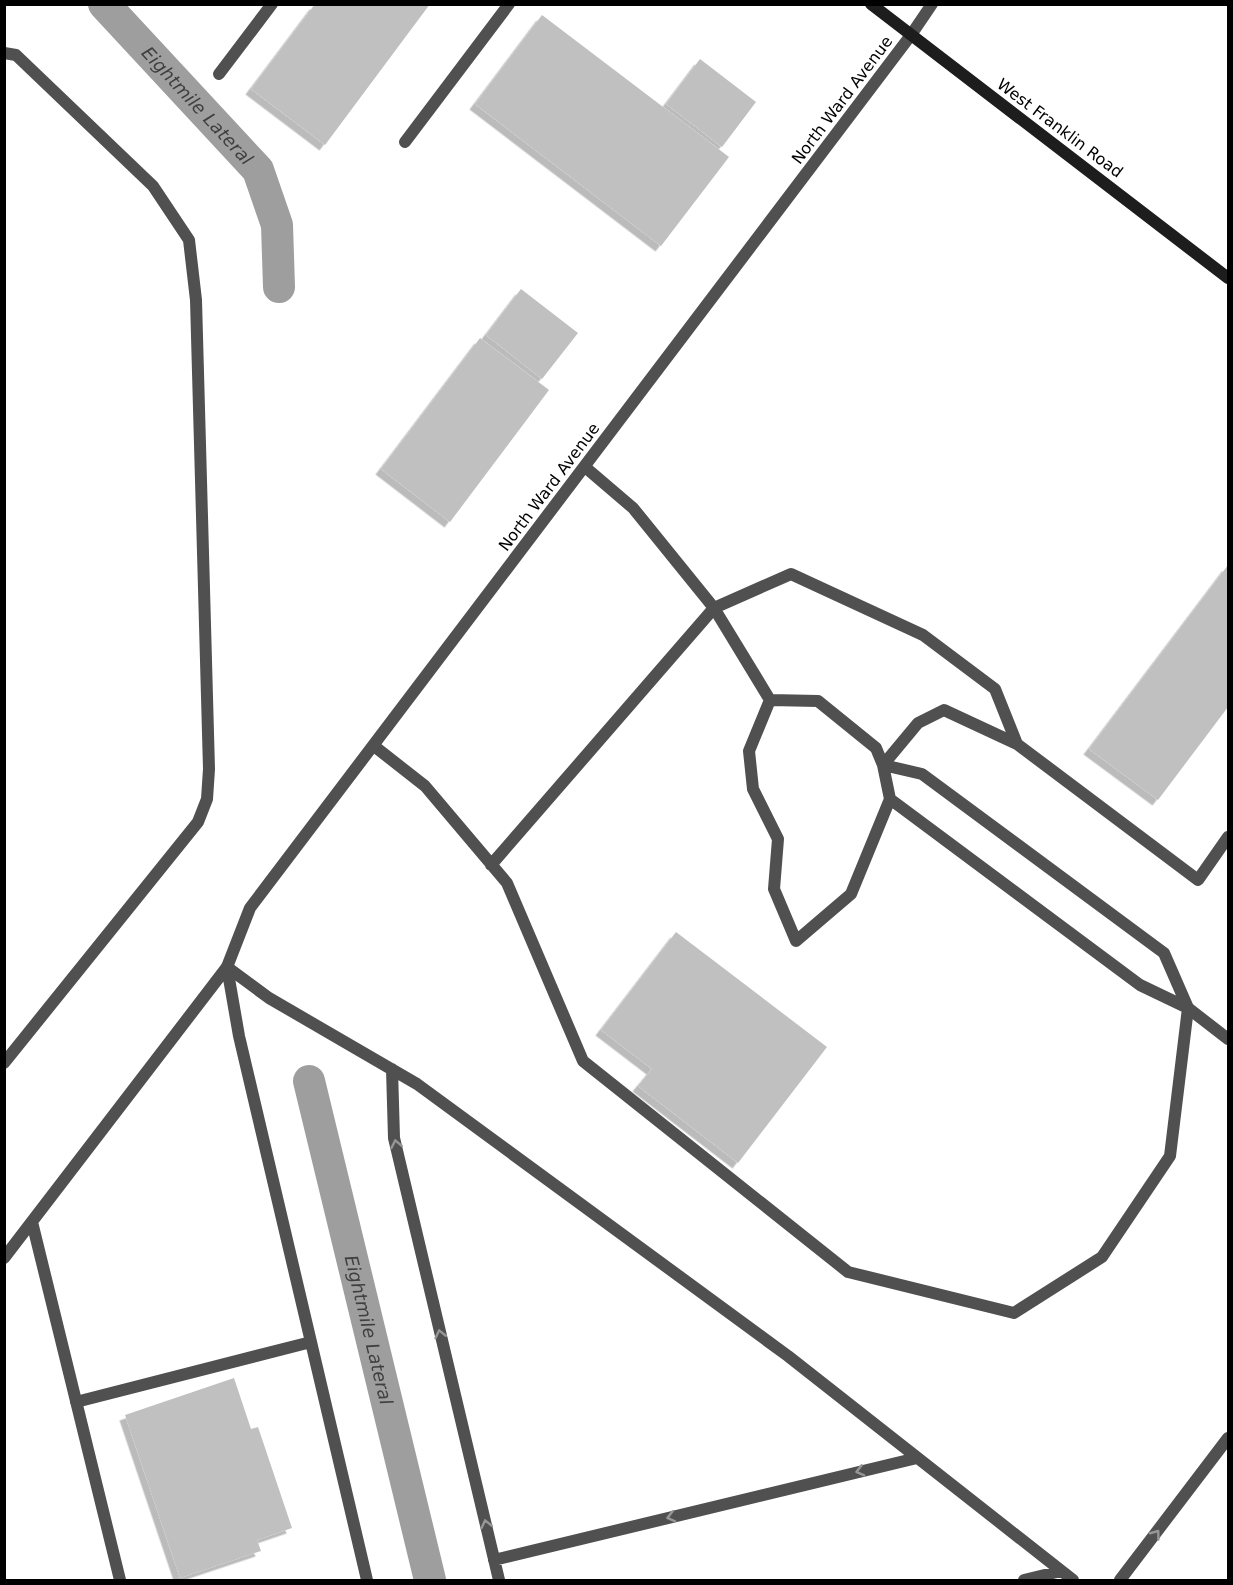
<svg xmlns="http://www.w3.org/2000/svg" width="1233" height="1585" font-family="'DejaVu Sans',sans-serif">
	<defs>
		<filter id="shadow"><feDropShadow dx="-5.5" dy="5.5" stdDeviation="0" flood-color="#0004"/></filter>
	</defs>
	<rect width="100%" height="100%" fill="#fff"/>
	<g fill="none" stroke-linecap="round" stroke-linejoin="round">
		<g stroke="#9e9e9e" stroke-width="32">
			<path id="s1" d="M104 4 258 170 277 225 279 287"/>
			<path id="s2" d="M309 1081 430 1580"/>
		</g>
	</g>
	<path fill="#c0c0c0" filter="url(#shadow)" d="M315 4H430L325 145 251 89Z
		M542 15 729 157 661 246 475 104Z
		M700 59 756 102 722 147 666 104Z
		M521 289 578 333 542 379 486 335Z
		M480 338 549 390 450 522 381 469Z
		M1228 565V707L1158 800 1089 749Z
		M676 932 827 1047 738 1163 638 1086 652 1069 601 1030Z
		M234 1378 251 1429 258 1427 292 1528 257 1540 261 1551 180 1578 125 1415Z"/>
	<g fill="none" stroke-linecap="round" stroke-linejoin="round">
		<path stroke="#505050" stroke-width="12" d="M911 35 932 4
			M4 53 16 55 153 186 189 240 196 300 209 769 207 799 198 822 4 1063
			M219 74 272 4
			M405 142 509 4
			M585 467 633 508 714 608 791 574 923 635 995 689 1017 744 1198 880 1228 837
			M770 700 749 751 753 789 778 839 774 889 796 941 851 894 890 799 883 765 918 723 944 710 1017 744
			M374 746 425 786 507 883 583 1061 848 1272 1014 1313 1102 1257 1170 1156 1188 1008 1164 953 922 774 883 765 876 748 818 701 770 700 714 608 491 865
			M890 799 1140 985 1188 1008
			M227 967 269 998 417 1084 788 1356 1073 1580
			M227 967 239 1036 367 1580
			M392 1069 394 1138 499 1580
			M32 1222 120 1580
			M4 1258 227 967
			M76 1402 311 1342
			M494 1560 917 1458
			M1024 1580 1061 1571
			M1120 1580 1228 1438"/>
		<path stroke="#505050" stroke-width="12" d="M227 967 250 908 911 35
			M1188 1008 1228 1039"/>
		<path stroke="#1d1d1d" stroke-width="12" d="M871 4 1228 278"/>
	</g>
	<defs><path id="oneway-chevron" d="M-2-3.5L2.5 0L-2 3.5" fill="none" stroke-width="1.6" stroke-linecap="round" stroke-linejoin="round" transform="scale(1.5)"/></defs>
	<g stroke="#969696">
		<use href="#oneway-chevron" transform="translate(396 1144) rotate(-101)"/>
		<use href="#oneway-chevron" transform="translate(440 1334) rotate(-103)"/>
		<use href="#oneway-chevron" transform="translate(860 1471) rotate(166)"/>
		<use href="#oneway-chevron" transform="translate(671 1517) rotate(166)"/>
		<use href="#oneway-chevron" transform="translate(486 1524) rotate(-103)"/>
		<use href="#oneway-chevron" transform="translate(1156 1534) rotate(-53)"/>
	</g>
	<g text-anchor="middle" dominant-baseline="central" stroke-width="4.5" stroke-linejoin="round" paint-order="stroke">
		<g font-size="16" fill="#000" stroke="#fff">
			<text transform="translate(842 100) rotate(-53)">North Ward Avenue</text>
			<text transform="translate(1060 128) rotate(37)">West Franklin Road</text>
			<text transform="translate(549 487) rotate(-53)">North Ward Avenue</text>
		</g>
		<g font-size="18" font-style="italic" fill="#3f3f3f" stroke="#fff">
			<text stroke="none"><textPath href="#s1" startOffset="138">Eightmile Lateral</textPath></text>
			<text stroke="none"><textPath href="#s2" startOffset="256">Eightmile Lateral</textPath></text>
		</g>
	</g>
	<rect width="1233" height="1585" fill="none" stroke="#000000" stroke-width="12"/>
</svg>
